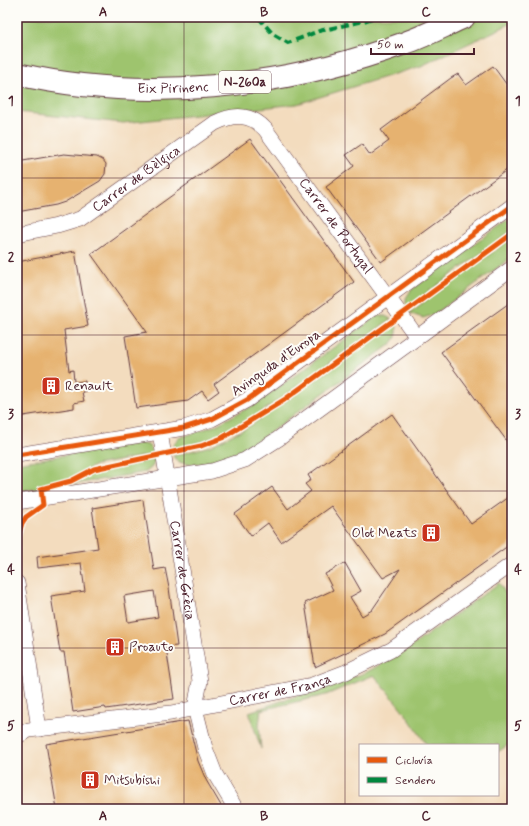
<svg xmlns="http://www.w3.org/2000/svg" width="529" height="826" font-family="Mynerve,sans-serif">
	<rect width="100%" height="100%" fill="#fdfcf7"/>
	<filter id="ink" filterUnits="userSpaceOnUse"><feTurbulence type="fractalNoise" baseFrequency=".025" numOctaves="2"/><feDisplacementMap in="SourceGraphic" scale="8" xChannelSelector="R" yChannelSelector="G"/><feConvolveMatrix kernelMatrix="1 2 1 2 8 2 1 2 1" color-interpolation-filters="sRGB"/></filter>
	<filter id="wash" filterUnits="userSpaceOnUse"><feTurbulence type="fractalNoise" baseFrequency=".012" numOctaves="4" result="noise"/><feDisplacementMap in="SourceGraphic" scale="16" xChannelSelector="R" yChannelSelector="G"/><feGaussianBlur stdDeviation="0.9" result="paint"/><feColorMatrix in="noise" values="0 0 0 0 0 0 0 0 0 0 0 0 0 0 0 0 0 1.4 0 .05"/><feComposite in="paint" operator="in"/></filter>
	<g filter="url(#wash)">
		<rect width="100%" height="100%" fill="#f3dcbe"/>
		<path fill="#9ec46e" stroke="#74724c" d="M17 17H512V23L421 66 297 104 123 123 17 112Z
			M512 217V231L406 308V298L411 290Z
			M512 238V257L435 314 423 318 409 313Z
			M377 316H385L391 319 256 416 208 440 174 450 172 449 175 442 179 438 214 426 254 405Z
			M395 323C399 330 397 338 391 344 361 366 331 388 300 410 281 424 262 440 240 451 226 458 183 474 173 456L210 446 250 426Z
			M139 443 148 445 155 454 96 465 68 480 41 485 38 486 37 489 17 491V463Z
			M156 459 152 467 146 472 70 485 97 471Z
			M499 583 512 603V742L498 752V745H427L405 713 374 675 326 695 261 710 259 725 261 749 249 712 365 673 405 651Z"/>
		<g id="blocks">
			<path fill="#e6b270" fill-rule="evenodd" d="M493 66 512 92V166L381 262 326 187 354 166 346 155 362 144 370 155 389 141 381 130 451 78 458 74 466 85Z
				M250 139 354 282 214 384 219 391 208 399 202 391 188 401 136 408 125 336 147 332 91 254Z
				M64 154 97 157 103 160 106 164 105 174 100 181 65 202 56 205 17 212V162Z
				M75 251 88 326 64 330 69 371 73 370 74 382 85 381 86 391 82 392 84 401 74 403V408L17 417V262Z
				M512 301V448L441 352Z
				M392 414 471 524 512 495V543L385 634 315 667 305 603 333 590 325 574 345 563 361 591 350 597 362 616 372 610 400 569 383 578 331 506 281 542 268 523 251 536 235 514 272 487 288 509 311 491 305 484 311 480 308 475Z
				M143 500 154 570 165 568 169 588 177 646 166 647 174 699 106 709 105 707 73 712 64 652H60L51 596 85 591 81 563 38 568 37 557 98 548 92 508ZM154 591 158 617 128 622 124 596Z
				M188 721 198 761 206 780 223 809H57L46 744Z"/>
		</g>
	</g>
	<g filter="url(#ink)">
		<use href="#blocks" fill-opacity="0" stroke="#633b41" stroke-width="1"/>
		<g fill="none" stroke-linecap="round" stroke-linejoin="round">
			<g stroke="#633b41" stroke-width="16">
				<g id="street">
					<path id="s1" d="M17 234 57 226 80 219 215 123C233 114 250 113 265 129L417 337"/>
					<path id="s2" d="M160 432 200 681 195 708 205 748 215 774 236 809"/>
					<path d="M17 455 184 428 212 419 247 400 512 206"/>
					<path d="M17 502 212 471 245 460 278 439 512 268"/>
					<path d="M17 583 39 729"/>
					<path id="s3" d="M17 736 29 730 171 713 312 685 346 672 391 650 512 564"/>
				</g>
			</g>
			<g stroke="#633b41" stroke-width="24">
				<g id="primary">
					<path id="s4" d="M17 74C144 103 283 88 405 43 425 36 444 26 464 17"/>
				</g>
			</g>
			<use href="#street" stroke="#fff" stroke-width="15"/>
			<use href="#primary" stroke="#fff" stroke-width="22"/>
			<path stroke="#00873e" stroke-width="4" stroke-dasharray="8 4" stroke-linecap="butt" d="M258 17 273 34 288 43 319 31 364 21 375 17"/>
			<g stroke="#fdfcf7" stroke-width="8">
				<path id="cycleway" d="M17 455 184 428 212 419 247 400 512 206
					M17 540 22 523 26 517 43 505 41 489 71 481 94 469 201 446 222 438 284 400 512 234"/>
			</g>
			<use href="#cycleway" stroke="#e8590c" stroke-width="5"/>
		</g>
	</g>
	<path fill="none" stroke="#4a1f2b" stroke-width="1" stroke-opacity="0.55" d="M184 17V809M345 17V809M17 178H512M17 335H512M17 491H512M17 648H512"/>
	<defs>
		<g id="building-square" transform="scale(1)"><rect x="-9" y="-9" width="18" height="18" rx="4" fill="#c8321e" stroke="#fdfcf7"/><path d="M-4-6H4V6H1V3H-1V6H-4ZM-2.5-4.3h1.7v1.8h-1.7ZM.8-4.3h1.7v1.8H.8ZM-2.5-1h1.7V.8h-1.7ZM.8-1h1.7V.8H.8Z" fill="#fff"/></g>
	</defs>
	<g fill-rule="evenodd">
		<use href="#building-square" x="51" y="386"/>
		<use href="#building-square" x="431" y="533"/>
		<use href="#building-square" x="115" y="647"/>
		<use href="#building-square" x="90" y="780"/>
	</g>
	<g text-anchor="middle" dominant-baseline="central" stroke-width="4" stroke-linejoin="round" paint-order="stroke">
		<rect fill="#fdfcf7" stroke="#806168" stroke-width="1" x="219" y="71" width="52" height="22" rx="3"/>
		<g font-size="13" font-weight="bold" fill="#4a1f2b">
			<text x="245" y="82">N-260a</text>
		</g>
		<g font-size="14" fill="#4a1f2b" stroke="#fdfcf7">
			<text stroke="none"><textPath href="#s4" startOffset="157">Eix Pirinenc</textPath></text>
			<text stroke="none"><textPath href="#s1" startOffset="134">Carrer de Bèlgica</textPath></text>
			<text stroke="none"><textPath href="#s1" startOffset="405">Carrer de Portugal</textPath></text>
			<text transform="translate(276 363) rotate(-35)">Avinguda d'Europa</text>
			<text stroke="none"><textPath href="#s2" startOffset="140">Carrer de Grècia</textPath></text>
			<text stroke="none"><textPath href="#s3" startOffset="268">Carrer de França</textPath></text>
		</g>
		<g font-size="14" fill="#4a1f2b" stroke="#fdfcf7" text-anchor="start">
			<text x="65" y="386">Renault</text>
			<text x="417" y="533" text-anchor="end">Olot Meats</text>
			<text x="129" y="647">Proauto</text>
			<text x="104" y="780">Mitsubishi</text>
		</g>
	</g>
	<rect width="529" height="826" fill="none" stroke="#fdfcf7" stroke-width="44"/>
	<rect x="359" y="744" width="140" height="52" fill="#fdfcf7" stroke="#b5a4a5"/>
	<rect x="367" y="757" width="20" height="6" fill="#e8590c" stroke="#b5a4a5"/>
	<text x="395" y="764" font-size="12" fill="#4a1f2b">Ciclovía</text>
	<rect x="367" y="777" width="20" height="6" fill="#00873e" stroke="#b5a4a5"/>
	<text x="395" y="784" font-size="12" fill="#4a1f2b">Sendero</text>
	<path d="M371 48v6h103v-6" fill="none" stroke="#4a1f2b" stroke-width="2"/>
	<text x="377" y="48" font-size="12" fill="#4a1f2b" stroke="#fdfcf7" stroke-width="3" paint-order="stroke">50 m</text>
	<rect x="22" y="22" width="485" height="782" fill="none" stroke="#4a1f2b" stroke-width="1.5"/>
	<g font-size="13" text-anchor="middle" font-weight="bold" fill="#4a1f2b">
		<text x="103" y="16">A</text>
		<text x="264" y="16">B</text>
		<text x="426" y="16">C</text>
		<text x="11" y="105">1</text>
		<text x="518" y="105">1</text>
		<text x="11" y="261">2</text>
		<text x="518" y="261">2</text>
		<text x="11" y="418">3</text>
		<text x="518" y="418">3</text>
		<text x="11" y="574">4</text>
		<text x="518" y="574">4</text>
		<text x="11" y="730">5</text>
		<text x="518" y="730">5</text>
		<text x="103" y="820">A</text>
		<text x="264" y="820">B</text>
		<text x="426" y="820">C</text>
	</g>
</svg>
